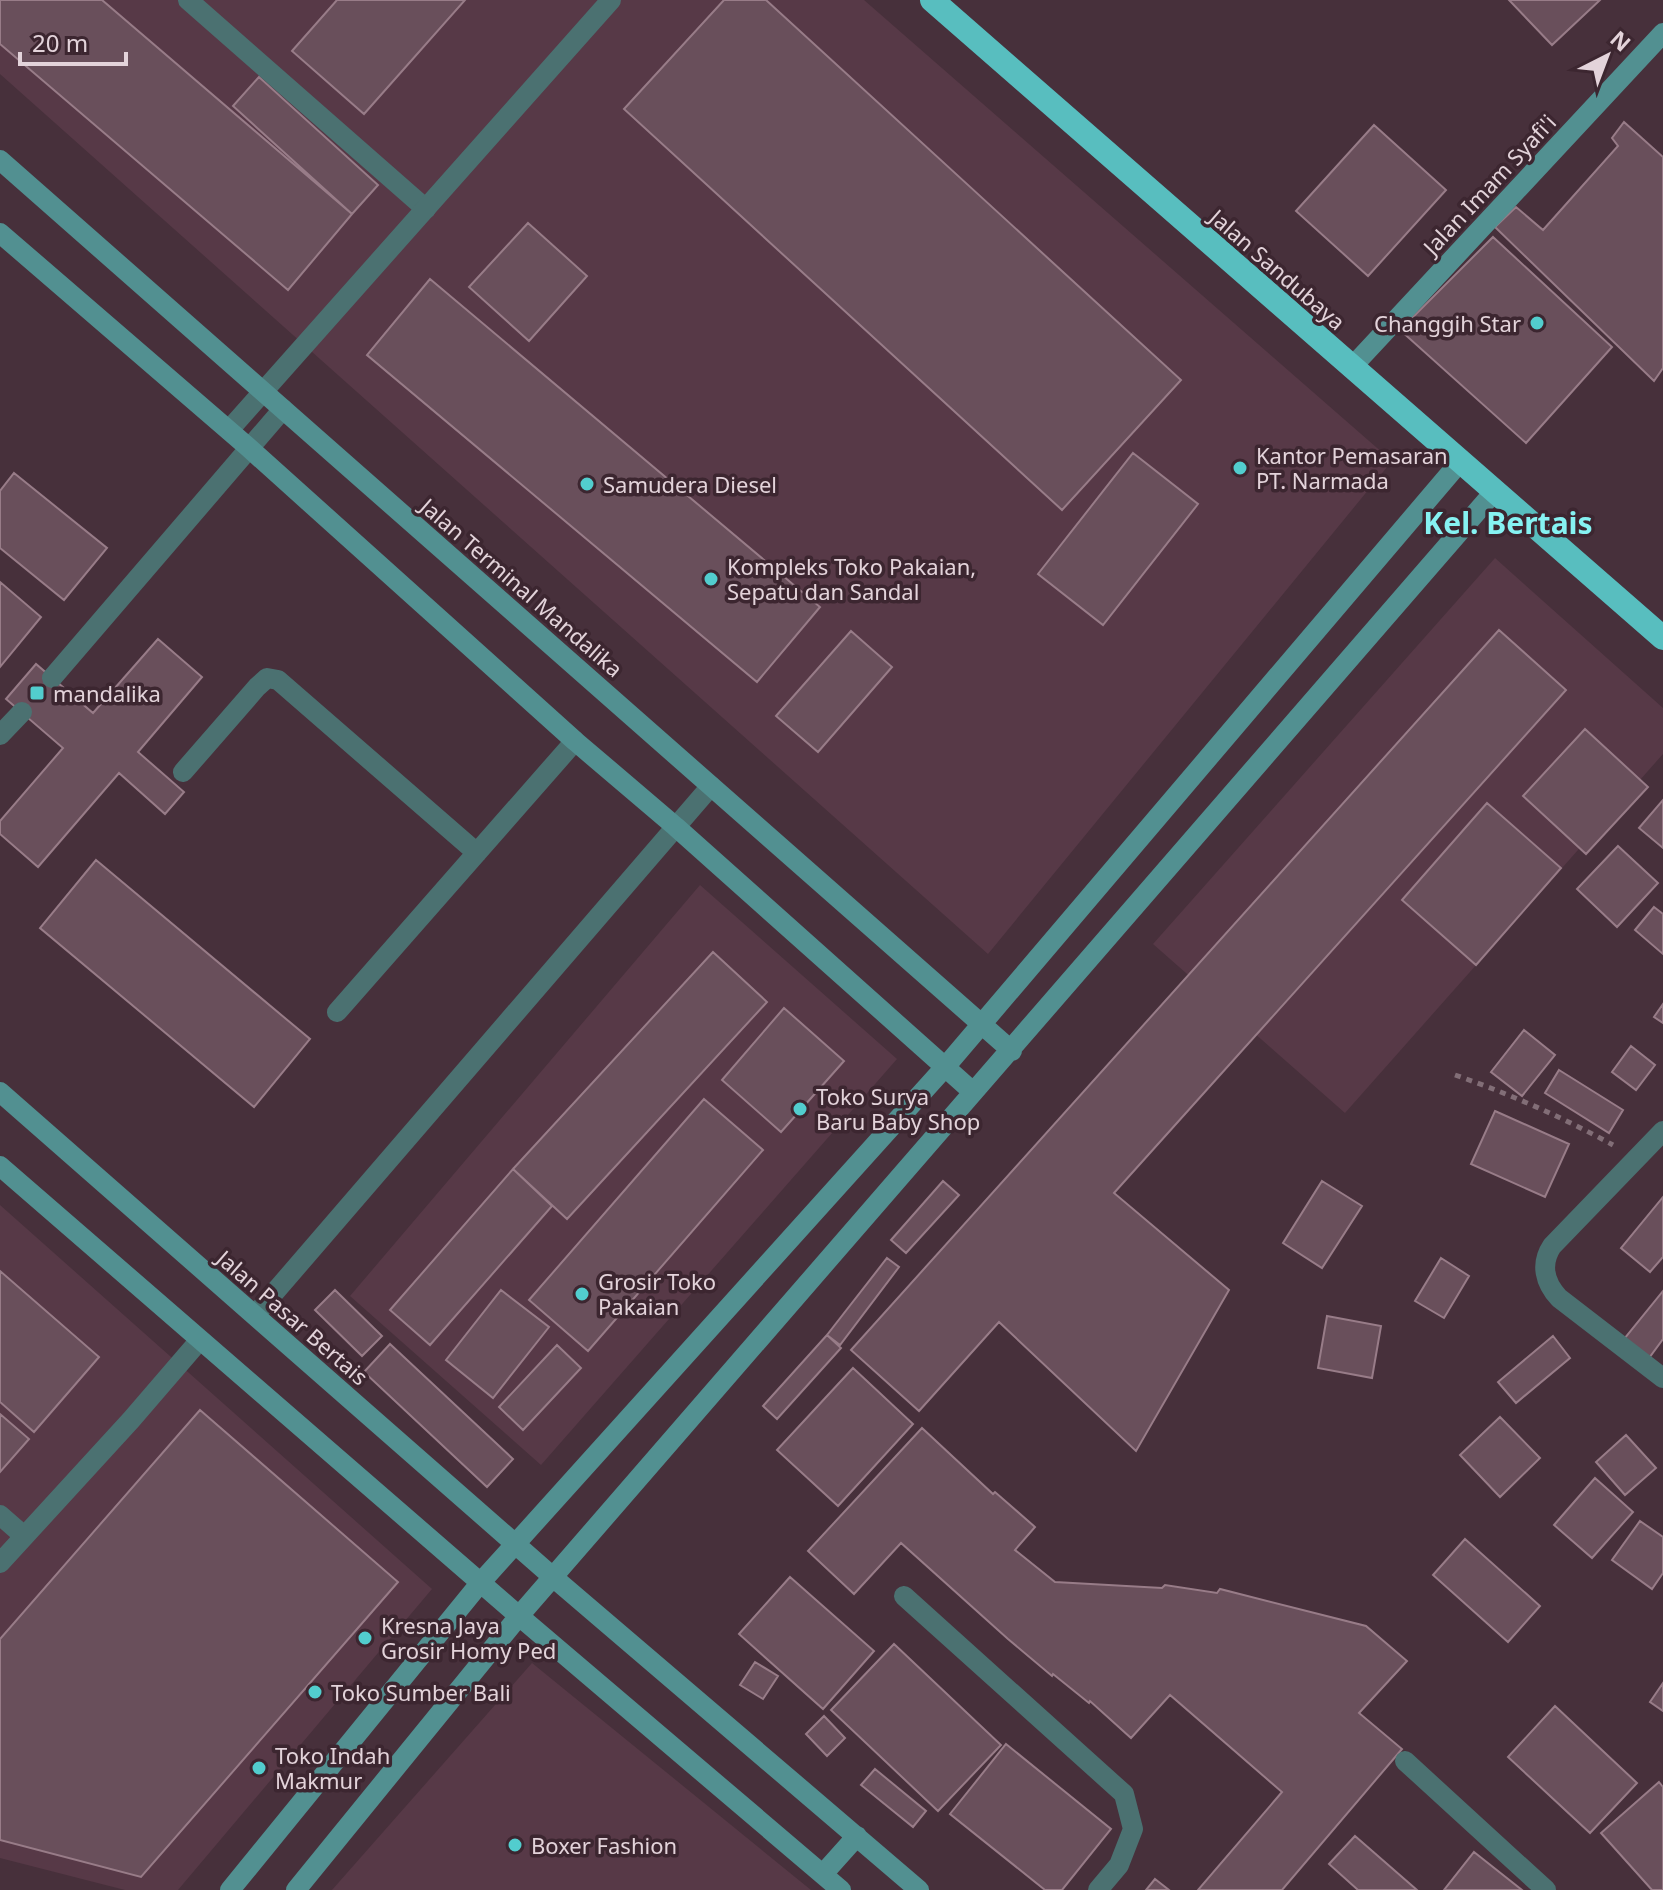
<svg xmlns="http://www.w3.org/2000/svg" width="1663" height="1890" font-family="'Noto Sans',sans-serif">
	<rect width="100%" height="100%" fill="#47303b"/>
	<path fill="#573947" d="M0 0H864L1392 461 988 954 0 74Z
		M1495 558 1663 708V754L1345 1113 1153 944Z
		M700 885 897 1059 541 1465 350 1296Z
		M0 1205 432 1589 178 1890H125L0 1858Z
		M532 1663 811 1890H332Z"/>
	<path fill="#694f5b" stroke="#987c88" stroke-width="2" d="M0 0H102L352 214 288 290 0 44Z
		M337 0H465L364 114 292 51Z
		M724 0H766L1181 380 1062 510 624 109Z
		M1509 0H1600L1552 45Z
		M259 77 378 185 352 214 233 106Z
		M1624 122 1663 157V368L1654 381 1495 227 1516 207 1543 230 1618 146 1612 138Z
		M1374 125 1446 190 1368 276 1296 211Z
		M528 223 587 276 529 341 469 287Z
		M1493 237 1612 347 1526 443 1400 330Z
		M430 279 820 607 757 682 367 355Z
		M1133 453 1198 504 1103 625 1038 574Z
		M14 473 107 548 64 600 0 548V491Z
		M0 582 41 617 0 667Z
		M1499 630 1566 690 1114 1193 1229 1290 1136 1451 999 1322 919 1411 851 1350Z
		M851 631 892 667 818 752 776 716Z
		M158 639 202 677 138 752 184 792 165 814 119 773 38 867 0 834V821L63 748 6 699 36 664 93 713Z
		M1585 729 1648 787 1586 854 1523 796Z
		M1663 800V848L1639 828Z
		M1487 803 1561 868 1476 965 1402 900Z
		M1618 846 1658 883 1617 927 1577 889Z
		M96 860 310 1039 254 1107 40 928Z
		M1654 907 1663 914V954L1635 930Z
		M713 952 767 1002 567 1219 513 1169Z
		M1663 1004V1023L1654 1017Z
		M784 1008 844 1061 781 1132 722 1080Z
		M1524 1030 1555 1055 1522 1096 1491 1072Z
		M1631 1046 1655 1065 1636 1090 1612 1072Z
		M1559 1070 1623 1110 1609 1133 1545 1093Z
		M704 1099 763 1150 588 1351 529 1300Z
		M1495 1111 1569 1144 1545 1197 1471 1164Z
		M513 1169 552 1206 430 1345 390 1310Z
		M943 1181 959 1195 906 1253 891 1240Z
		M1322 1181 1362 1206 1322 1268 1283 1243Z
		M1663 1197V1257L1650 1272 1621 1248Z
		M887 1258 899 1267 840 1345 827 1335Z
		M1441 1258 1469 1276 1444 1318 1415 1301Z
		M0 1271 99 1357 34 1432 0 1402Z
		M335 1290 382 1336 362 1356 315 1310Z
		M501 1290 549 1327 493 1398 446 1360Z
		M1663 1291V1339L1649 1358 1624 1339Z
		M1327 1316 1381 1326 1372 1378 1318 1368Z
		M827 1335 841 1348 777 1419 763 1406Z
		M1553 1336 1570 1358 1516 1403 1498 1382Z
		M390 1344 513 1459 487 1487 364 1372Z
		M557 1345 581 1368 523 1430 499 1407Z
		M853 1368 913 1424 838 1506 777 1450Z
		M200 1410 398 1582 141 1877 0 1840V1639Z
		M0 1414 29 1439 0 1472Z
		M1500 1417 1540 1458 1500 1497 1460 1455Z
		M922 1428 993 1494 995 1492 1035 1527 1015 1550 1055 1582 1162 1588 1165 1585 1217 1593 1220 1589 1366 1626 1407 1661 1359 1713 1402 1749 1282 1890H1198L1282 1792 1170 1695 1131 1738 1090 1701 1089 1703 1053 1674 1052 1676 1008 1639 901 1543 854 1594 808 1551Z
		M1626 1435 1656 1468 1625 1495 1596 1462Z
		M1595 1478 1633 1512 1592 1558 1554 1525Z
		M1640 1521 1663 1537V1573L1652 1589 1612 1560Z
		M1465 1539 1540 1606 1508 1642 1433 1575Z
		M790 1577 874 1651 823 1709 739 1634Z
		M894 1644 1001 1745 938 1811 831 1710Z
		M755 1662 778 1676 763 1699 740 1685Z
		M1663 1683V1711L1650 1702Z
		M1555 1706 1637 1783 1590 1833 1508 1757Z
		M824 1716 845 1738 827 1756 806 1734Z
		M1006 1744 1111 1829 1062 1890H1045L950 1814Z
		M875 1769 926 1811 913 1827 861 1785Z
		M1659 1782 1663 1787V1890H1652L1601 1833Z
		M1355 1836 1417 1890H1358L1329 1864Z
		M1474 1852 1522 1890H1444Z
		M1155 1879 1169 1890H1146Z"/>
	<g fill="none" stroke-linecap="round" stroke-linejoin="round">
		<path stroke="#826e77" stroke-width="5" stroke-dasharray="6 6" stroke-linecap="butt" d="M1455 1075C1510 1094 1562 1117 1613 1145"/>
		<path stroke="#4b7171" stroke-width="20" d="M188 0 426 209
			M52 678 283 409
			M0 735 22 712
			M183 772 257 687 267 678 278 680 477 853
			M337 1012 575 741
			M255 1315 711 786
			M0 1515 24 1536
			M0 1563 131 1420 199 1341
			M904 1596 1124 1794 1133 1829 1119 1865 1098 1890
			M1405 1761 1546 1890"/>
		<path stroke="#4b7171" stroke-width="20" d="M229 430 611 0
			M1663 1131 1552 1246C1540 1264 1545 1283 1559 1298L1663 1378"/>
		<path stroke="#529091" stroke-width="20" d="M0 160 1012 1051
			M0 233 248 447 575 741 676 827 973 1092
			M1351 368 1663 33
			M0 1092 554 1578 919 1890
			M0 1166 519 1616 841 1890
			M823 1874 857 1836
			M230 1890 481 1582 946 1066 1459 463
			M296 1890 519 1616 1494 492"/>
		<path stroke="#58bebf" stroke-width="24" d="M932 0 1663 638"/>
	</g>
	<g fill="#52cdce" stroke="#3c2630" stroke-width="3">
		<circle cx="1537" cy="323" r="8"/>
		<circle cx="1240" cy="468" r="8"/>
		<circle cx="587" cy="484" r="8"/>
		<circle cx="711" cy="579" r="8"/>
		<rect x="29" y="685" width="16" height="16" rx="4"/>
		<circle cx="800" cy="1109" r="8"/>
		<circle cx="582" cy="1294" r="8"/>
		<circle cx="365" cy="1638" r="8"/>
		<circle cx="315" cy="1692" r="8"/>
		<circle cx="259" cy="1768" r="8"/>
		<circle cx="515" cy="1845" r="8"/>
	</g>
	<g text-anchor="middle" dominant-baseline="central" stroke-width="7" stroke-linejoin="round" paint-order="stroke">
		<g font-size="22" fill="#e3d3da" stroke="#3c2630">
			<text transform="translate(1489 184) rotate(-47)">Jalan Imam Syafi'i</text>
			<text transform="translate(1278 269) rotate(41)">Jalan Sandubaya</text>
			<text transform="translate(522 587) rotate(41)">Jalan Terminal Mandalika</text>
			<text transform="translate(293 1317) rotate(41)">Jalan Pasar Bertais</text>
		</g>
		<g font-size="22" fill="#e3d3da" stroke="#3c2630" text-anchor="start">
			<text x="1521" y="323" text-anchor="end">Changgih Star</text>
			<text x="1256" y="455">Kantor Pemasaran<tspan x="1256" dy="25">PT. Narmada</tspan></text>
			<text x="603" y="484">Samudera Diesel</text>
			<text x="727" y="566">Kompleks Toko Pakaian,<tspan x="727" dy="25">Sepatu dan Sandal</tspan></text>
			<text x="53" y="693">mandalika</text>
			<text x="816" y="1096">Toko Surya<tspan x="816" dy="25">Baru Baby Shop</tspan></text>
			<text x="598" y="1281">Grosir Toko<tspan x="598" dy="25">Pakaian</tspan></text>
			<text x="381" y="1625">Kresna Jaya<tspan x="381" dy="25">Grosir Homy Ped</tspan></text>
			<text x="331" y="1692">Toko Sumber Bali</text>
			<text x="275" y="1755">Toko Indah<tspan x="275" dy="25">Makmur</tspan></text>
			<text x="531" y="1845">Boxer Fashion</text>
		</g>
		<g font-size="30" font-weight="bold" fill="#86f2f2" stroke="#3c2630">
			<text x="1508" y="522">Kel. Bertais</text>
		</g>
	</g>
	<g transform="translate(1607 56) rotate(42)" stroke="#3c2630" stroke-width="6" paint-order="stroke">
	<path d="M0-6L14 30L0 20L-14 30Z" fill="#e3d3da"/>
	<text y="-12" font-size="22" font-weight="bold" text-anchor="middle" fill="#e3d3da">N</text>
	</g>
	<path d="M20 52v12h106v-12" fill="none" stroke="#e3d3da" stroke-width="4"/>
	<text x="32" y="52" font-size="24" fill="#e3d3da" stroke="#3c2630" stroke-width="6" paint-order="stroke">20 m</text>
</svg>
